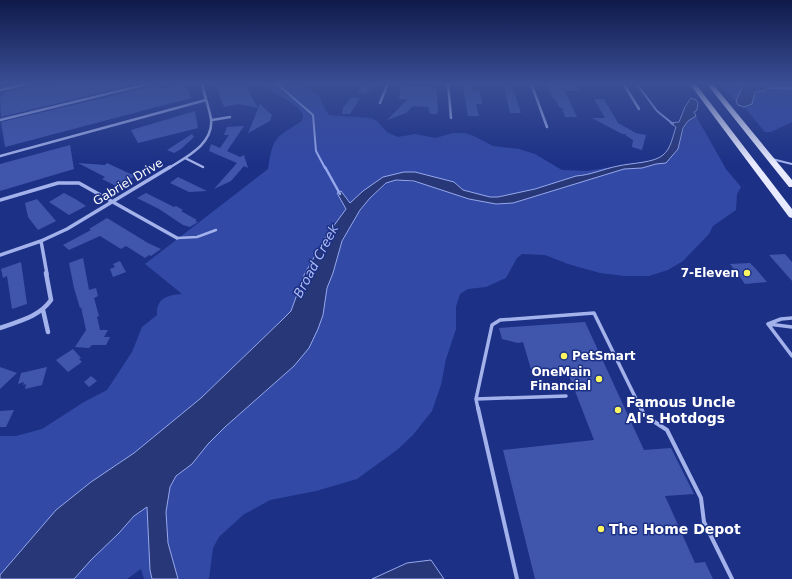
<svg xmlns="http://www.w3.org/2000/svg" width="792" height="579" font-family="'DejaVu Sans',sans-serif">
	<rect width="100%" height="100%" fill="#1c3086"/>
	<path fill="#3249a6" d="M260 83H302L320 97 324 108 329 115 371 118 377 121 387 132 398 137 415 134 436 138 452 133H465L474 136 493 146 519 149 535 154 562 170 587 171 618 166 588 175 576 176 535 189 498 197H489L463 190 454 182 415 172H404L363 191 350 203 341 191 337 193 346 209 325 238 304 275 291 311 282 320 201 398 134 453 91 482 56 510 0 575V436H16L42 429 84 402 107 390 132 352 142 327 157 315C156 298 168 295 182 294L145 264 268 169C273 136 275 138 302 121L303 114 296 106Z
		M719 83 736 84 742 88 736 101Z
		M735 83H792V88H785Z
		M766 88 792 89V122L771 132H765L744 107 749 106 754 98V93L762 92Z
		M696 116 726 169 741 187 737 194 736 210 713 226 709 234 683 261 668 270 649 276H625L600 273 568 264 545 255 522 254 517 258 506 278 486 287 468 289 460 294 456 307V329L446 359 441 385 432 411 413 435 397 450 357 479 316 491 270 500 243 515 219 537 213 548 209 579H178L168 543 166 512 170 487 176 476 192 464 208 444 225 427 294 366 323 315 327 288 333 273 342 241 360 210 370 198 387 183 396 180 422 183 469 199 496 204 513 203 624 169 642 168 656 164H663C667 160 676 154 678 148 683 134 682 122 696 116Z
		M148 507 150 570 152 579H144L141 569 127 579H74L91 559 119 533 134 516Z"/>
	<path fill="#283778" stroke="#97a9ed" d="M722 83 792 88V89L766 88 764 91 755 92 752 104 744 107 738 105 736 101 742 88 736 84Z
		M691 98 696 100 698 103 697 110 694 112 696 116 688 121 683 128 678 149 666 163 656 164 642 168 624 169 513 203 496 204 469 199 414 181 396 180 386 183 370 198 360 210 342 241 333 273 327 288 323 315 318 329 309 348 294 366 225 427 208 444 192 464 176 476 170 487 166 512 168 543 178 579H152L150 570 147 507 134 516 119 533 91 560 74 579H0V575L56 510 91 482 134 453 201 398 282 320 291 311 304 275 325 238 346 209 337 193 341 191 350 203 363 191 383 177 404 172H415L454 182 463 190 490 197H498L535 189 576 176C591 175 603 169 618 166 631 163 654 163 663 155 671 149 673 135 676 127L670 123 679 122 685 107Z
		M431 560 444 579H372L407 563Z"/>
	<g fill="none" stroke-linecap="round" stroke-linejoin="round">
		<path stroke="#97a9ed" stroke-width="2" d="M276 83 313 115 316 151 325 168
			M636 83 657 111 673 124"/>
		<path stroke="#97a9ed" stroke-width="2.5" d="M325 167 340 194"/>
	</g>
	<path fill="#4056ad" d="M36 83H39V87L58 83H141L1 117 0 96 5 94 4 92 34 86Z
		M155 83 156 88 161 87 162 89 183 83 189 92 191 98 5 147 1 122 153 86Z
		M215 83H224L225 86 244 83 258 108 238 104 224 107Z
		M364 83H376L366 94 357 93 363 86Z
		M462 83H471L473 91H480L482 104H476L479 116H468Z
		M503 83H511L521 113H510Z
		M547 84H578V91H565L577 117H565L562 108H560L555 99H553Z
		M401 86 436 87 438 110 437 114H430L428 107 413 106 406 113 387 120 408 99H399Z
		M351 97 360 98 350 114H342L343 108Z
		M594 99H604L618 123 636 133 646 135 642 150 632 147 633 140 625 135 627 134H622L592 118H605Z
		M260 104 272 115 270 121 248 133Z
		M195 111 198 128 138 143 131 130Z
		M244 126 227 151 240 157 244 155 248 168 244 166 231 181 214 189 237 163 209 151 211 144 220 148 229 135H224L227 127Z
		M192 134 194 137 181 149 174 153 167 150Z
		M70 145 74 169 0 191V164Z
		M78 163 105 165 107 163 135 176 118 187 102 179 105 177Z
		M178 177 207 191 189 192 170 183Z
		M64 193 77 200 86 206 69 215 49 202Z
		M146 193 174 207 176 206 183 210 181 211 197 220 195 221 198 222 190 227 183 225 159 209 137 198Z
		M37 199 56 221 38 230 28 217 25 203Z
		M107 218 148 243 161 249 151 256 149 255 145 258 126 246 121 249 100 236 69 250 63 245 91 230 89 229Z
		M785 254 792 262V281L769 255Z
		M83 258 89 290 96 288 98 296 94 298 99 316 97 317 100 330H108L104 337H110L106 345H92L89 348 75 347 86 330 81 307 80 308 74 288 69 263Z
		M120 261 126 272 113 277 110 269 115 267 113 264Z
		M21 262 27 304 12 309 7 276 3 278 1 269Z
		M750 263 756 269 767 282 745 284 730 264Z
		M585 322 644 450 671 448 694 494 665 496 695 563 705 562 713 579H535L503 450 594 440 568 373 533 376 523 342 518 343 502 339 499 328Z
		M73 349 81 358 79 359 82 362 68 372 56 360Z
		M0 367 17 373 0 389Z
		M47 367 42 385 25 389 26 384 23 385 24 382 18 384 21 373Z
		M91 376 97 381 89 387 84 382Z
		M14 410 6 427H0V411Z"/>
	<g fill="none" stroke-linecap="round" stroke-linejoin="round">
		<path stroke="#a4b2eb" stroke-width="2" d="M772 159 792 164"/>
		<path stroke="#a4b2eb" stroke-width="2.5" d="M177 238 197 237 216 230"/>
		<path stroke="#a4b2eb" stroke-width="3.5" d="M768 324 792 356
			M768 324 781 319 792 318
			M768 324 792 327
			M476 399 566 396
			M478 409 476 399 492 325 500 320 594 313 641 409"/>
		<path stroke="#a4b2eb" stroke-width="4" d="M478 408 517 579
			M641 408 644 415 667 430 701 498 704 522 732 579"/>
		<path stroke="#a4b2eb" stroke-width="2.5" d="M448 83 451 118
			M531 83 547 127
			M623 83 639 109
			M0 90 33 83
			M380 103 388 83
			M0 120 152 83
			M212 120 230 117
			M0 156 206 100
			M185 158 203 167
			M169 168C186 157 214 144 211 119 209 107 204 95 202 83"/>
		<path stroke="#a4b2eb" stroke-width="3.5" d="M0 200 58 183H79L177 238
			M41 241 47 274
			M0 255 41 241 67 229 170 167"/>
		<path stroke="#a4b2eb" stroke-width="4.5" d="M43 310 48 332
			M0 328C19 321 39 317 51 300L46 273"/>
		<path fill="#e8ebff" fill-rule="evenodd" d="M689 83H695L792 209V218L789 217Z
			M706 83H712L792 180V187H789Z"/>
	</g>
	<linearGradient id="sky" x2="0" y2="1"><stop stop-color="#0f1a4a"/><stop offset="0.51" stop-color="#3a4e95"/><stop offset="1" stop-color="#3a4e95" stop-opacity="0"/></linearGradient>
	<rect width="792" height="164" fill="url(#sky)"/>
	<g fill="#fcf661" stroke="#1c3086" stroke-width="1.5">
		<circle cx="747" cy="273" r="4"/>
		<circle cx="564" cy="356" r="4"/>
		<circle cx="599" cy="379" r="4"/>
		<circle cx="618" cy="410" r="4"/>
		<circle cx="601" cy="529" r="4"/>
	</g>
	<g text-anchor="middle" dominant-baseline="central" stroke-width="3" stroke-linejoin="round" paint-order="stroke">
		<g font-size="12" fill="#fff" stroke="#1c3086">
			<text transform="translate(128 182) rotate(-31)">Gabriel Drive</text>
		</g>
		<g font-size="12" font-weight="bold" fill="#fff" stroke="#1c3086" text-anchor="end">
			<text x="739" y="273">7-Eleven</text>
			<text x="572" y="356" text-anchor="start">PetSmart</text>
			<text x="591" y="372">OneMain<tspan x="591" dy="14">Financial</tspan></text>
		</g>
		<g font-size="13" font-style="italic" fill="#afbdf3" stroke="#1c3086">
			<text transform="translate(316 261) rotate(-62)">Broad Creek</text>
		</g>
		<g font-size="14" font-weight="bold" fill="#fff" stroke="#1c3086" text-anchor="start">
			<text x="626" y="402">Famous Uncle<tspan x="626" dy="16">Al's Hotdogs</tspan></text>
			<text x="609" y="529">The Home Depot</text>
		</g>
	</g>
</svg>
